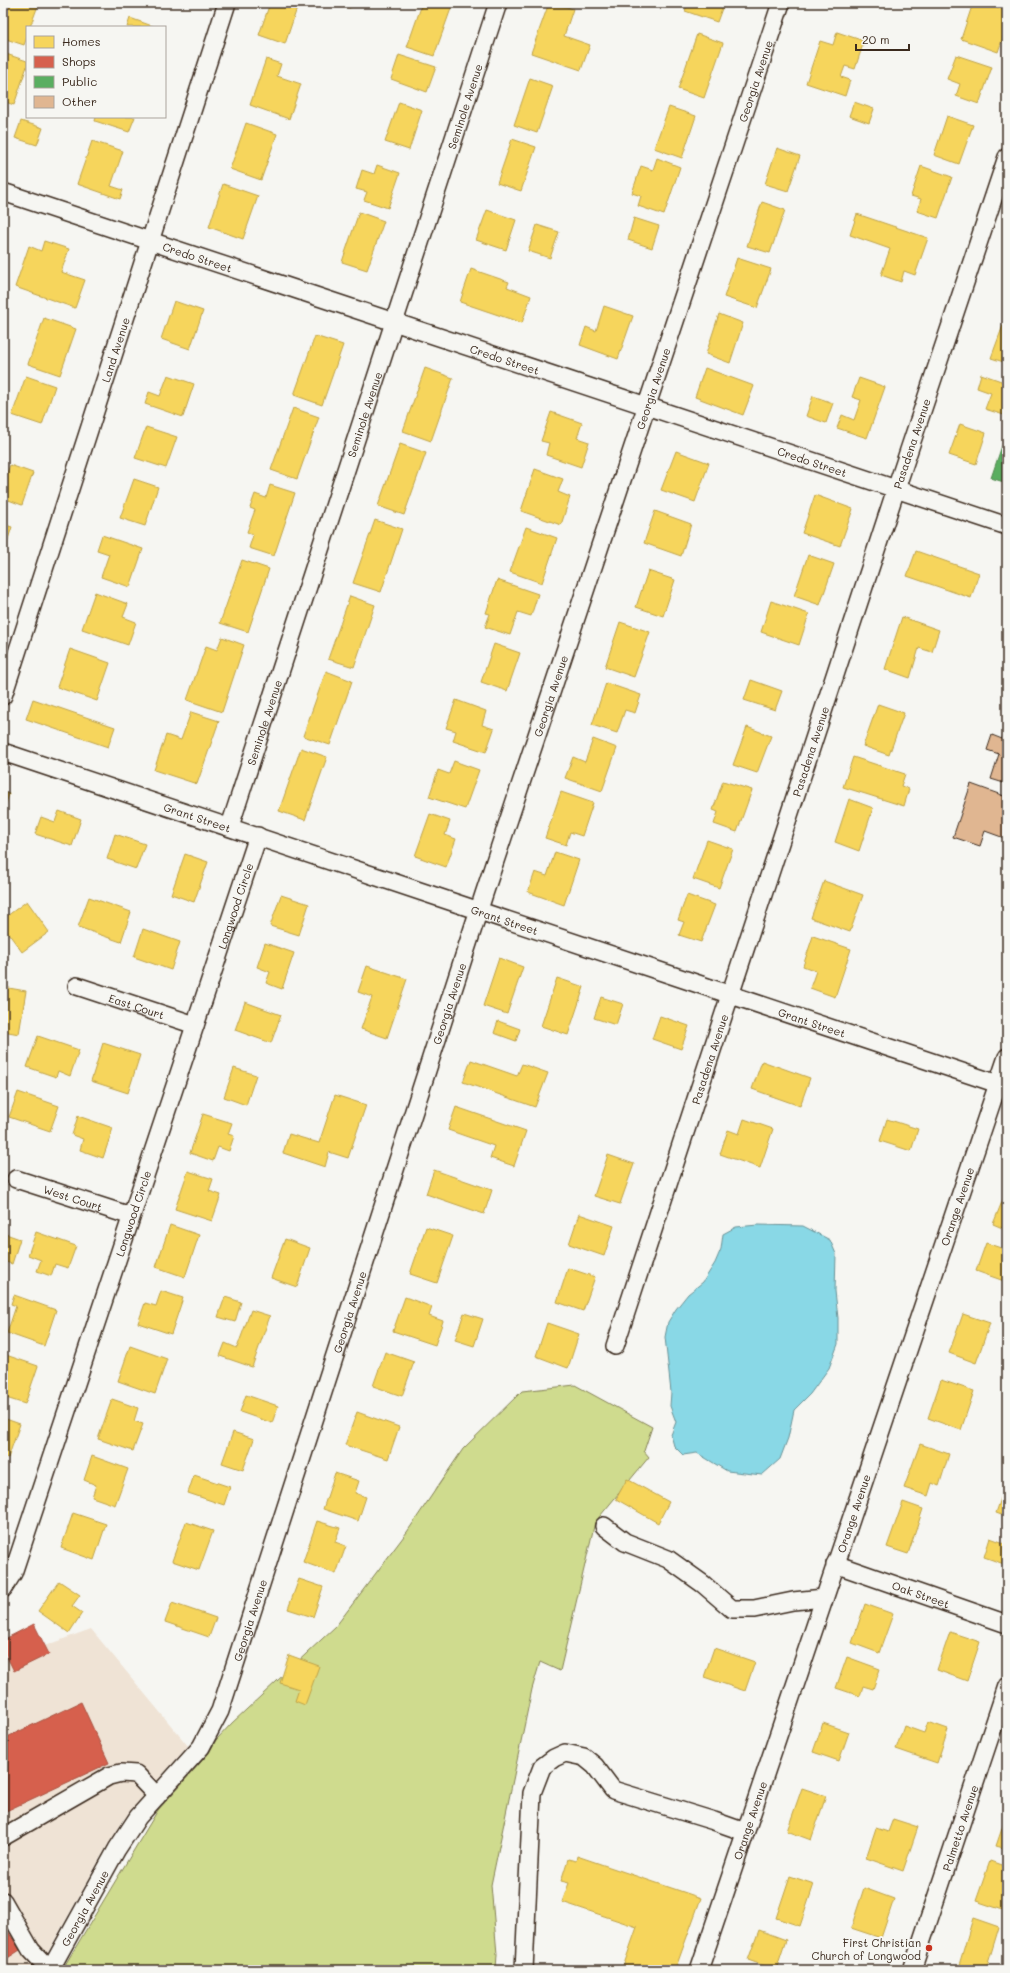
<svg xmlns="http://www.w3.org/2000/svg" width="1010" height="1973" font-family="Mali,sans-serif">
	<rect width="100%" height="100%" fill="#f6f6f2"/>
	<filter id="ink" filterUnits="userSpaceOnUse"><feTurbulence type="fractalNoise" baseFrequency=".025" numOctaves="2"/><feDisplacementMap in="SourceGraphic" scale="8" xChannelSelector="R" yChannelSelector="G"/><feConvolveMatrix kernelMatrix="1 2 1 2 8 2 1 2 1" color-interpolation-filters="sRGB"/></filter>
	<g filter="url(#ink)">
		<path fill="#efe3d5" d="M91 1629 188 1746 129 1812 108 1844 38 1970H3V1661Z"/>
		<path fill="#cfdb8e" stroke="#858256" d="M575 1385 652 1427 644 1451 649 1457 595 1522 560 1671 540 1662 532 1689 491 1885 497 1954 496 1970H62L158 1810 209 1753 216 1740 232 1723 336 1626 407 1532 463 1449 522 1391Z"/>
		<path fill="#89d8e6" stroke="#6a9296" d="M758 1225 803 1226 830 1240 836 1254 835 1291 838 1318V1344L829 1368 810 1394 794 1410 788 1438 780 1459 762 1475 727 1471 697 1453 683 1455 674 1446 671 1435 676 1422 670 1406 671 1392 665 1337 668 1322 676 1309 688 1294 703 1282 715 1263 721 1249 723 1234 736 1227Z"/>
		<path fill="#f6d55c" stroke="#bea249" d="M9 3H39L30 27H27V37L24 45 3 38V20Z
			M270 3H281L297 8 285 44 259 35Z
			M334 3H352L350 8Z
			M408 3H453L434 56 407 47 421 7Z
			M549 3H555L573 9 564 36 590 45 581 70 531 53Z
			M688 3H724L717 22 685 11Z
			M973 3H983L1007 11V25L998 52 961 39Z
			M130 18 155 27H127Z
			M837 32 864 41 855 69 845 66 841 77 850 80 845 96 806 83 820 41 833 45Z
			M697 34 723 43 704 98 678 89Z
			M3 53 27 61V66L14 105 3 101Z
			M399 55 436 67 427 92 391 79Z
			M956 55 992 67 979 104 956 96 960 84 947 79Z
			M266 59 281 64 277 76 301 84 289 119 250 105Z
			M530 78 553 86 537 133 514 125Z
			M399 102 422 110 409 150 385 142Z
			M854 102 874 109 869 123 849 116Z
			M669 107 696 116 682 158 654 148Z
			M947 116 973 125 959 164 934 155Z
			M96 117H135L129 132 95 121Z
			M21 121 43 128 37 145 15 138Z
			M246 123 277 134 261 180 230 169Z
			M512 139 536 147 521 191 497 183Z
			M92 141 123 151 111 186 123 190 120 199 77 184Z
			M777 148 800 156 788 191 765 184Z
			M657 158 680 167 664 215 638 206 641 196 632 193 641 166 653 170Z
			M377 165 400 173 388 208 364 200 367 192 356 189 362 170 374 174Z
			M921 166 952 177 938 218 917 211 921 199 911 196Z
			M223 184 258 196 243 239 209 227Z
			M762 202 785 210 770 253 747 246Z
			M487 210 516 220 506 250 476 240Z
			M359 212 384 221 367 270 342 262Z
			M857 214 928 238 915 275 904 271 901 282 881 275 890 249 850 235Z
			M634 218 659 226 652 248 628 240Z
			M537 225 559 232 550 258 528 251Z
			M44 241 69 249 61 272 85 280 75 308 15 287 29 246 41 251Z
			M737 258 771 269 757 308 724 297Z
			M471 269 509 282 507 287 531 296 522 323 460 302Z
			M174 301 203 311 190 349 161 339Z
			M604 306 633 316 618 359 580 345 586 327 596 331Z
			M719 314 743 323 730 363 706 354Z
			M44 318 76 329 60 375 28 364Z
			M1005 320 1007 321V363L991 358Z
			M315 336 343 345 322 405 294 395Z
			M425 368 453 378 431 441 403 431Z
			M705 368 754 386 743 415 695 397Z
			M981 374 1007 383V416L985 409 991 393 977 388Z
			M168 375 194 384 183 417 145 404 149 392 160 396Z
			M26 376 55 386 42 425 12 415Z
			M859 378 885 387 867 438 837 428 842 415 854 420 861 400 852 397Z
			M813 396 833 403 826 423 806 416Z
			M293 408 319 417 297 479 271 470Z
			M551 412 582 423 577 438 589 442 581 467 546 455 549 443 541 441Z
			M960 424 986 433 976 464 949 455Z
			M146 427 177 437 166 468 135 458Z
			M400 444 426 453 404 515 378 506Z
			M676 451 709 463 695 502 661 490Z
			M10 465 33 473 22 505 3 498V484Z
			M535 469 563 479 558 492 570 497 561 525 521 511Z
			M134 479 158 487 145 526 120 518Z
			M270 485 295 493 274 556 249 548 253 535 247 532 255 510 250 508 255 494 266 498Z
			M815 495 853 509 840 546 802 533Z
			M655 511 691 524 681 556 644 543Z
			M375 520 402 529 381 592 353 583Z
			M3 524 12 527 3 554Z
			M526 527 557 538 542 583 510 572Z
			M102 535 143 549 130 587 101 577 109 554 97 550Z
			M916 551 979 573 971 598 907 576Z
			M808 555 834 564 820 605 794 596Z
			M242 560 269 569 248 632 220 623Z
			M648 571 675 580 663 616 636 607Z
			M497 580 538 594 531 616 518 612 510 635 485 627 490 614 486 613Z
			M95 592 128 604 123 617 136 622 128 645 82 629Z
			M350 596 375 605 354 667 328 659Z
			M771 601 809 614 799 645 761 632Z
			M902 617 939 630 932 652 919 648 910 678 885 669Z
			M620 622 650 632 634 677 605 667Z
			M222 637 244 645 222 712 187 700 206 646 217 650Z
			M494 644 520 653 507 691 481 682Z
			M70 649 110 663 97 701 57 687Z
			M326 671 352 681 330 745 303 736Z
			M751 680 782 691 775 710 744 700Z
			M606 683 641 695 635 713 625 710 617 733 592 725Z
			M33 699 115 727 108 747 26 719Z
			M456 700 486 711 482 725 494 729 486 752 453 741 456 731 446 728Z
			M878 704 904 713 889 755 863 746Z
			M191 712 219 721 197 784 154 770 166 735 181 740Z
			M747 727 771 736 757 773 733 765Z
			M593 739 617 748 602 791 565 778 573 757 585 762Z
			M301 748 327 757 305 820 279 811Z
			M853 757 905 774 901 786 909 789 904 806 843 787Z
			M454 761 479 770 465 809 429 797 438 770 449 774Z
			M723 781 752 790 737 832 714 824 718 812 713 810Z
			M3 792 9 794 3 813Z
			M561 792 593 803 582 836 570 832 566 845 545 838Z
			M849 799 873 808 859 851 835 842Z
			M59 811 81 819 72 846 35 834 41 817 55 822Z
			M430 814 450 821 445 835 456 839 446 867 415 856Z
			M115 834 145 844 136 869 107 859Z
			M707 840 733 849 719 888 693 879Z
			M555 852 579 860 564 905 528 892 535 872 547 876Z
			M185 854 208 862 194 902 171 894Z
			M824 881 863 895 850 932 811 918Z
			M281 895 309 904 299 935 270 926Z
			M687 895 715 905 701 942 679 935 684 922 678 920Z
			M89 897 131 912 121 942 78 927Z
			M27 901 49 932 22 952 3 926V919Z
			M143 929 180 942 171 970 134 957Z
			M813 936 851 949 835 997 810 988 816 971 803 966Z
			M265 943 294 953 282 989 266 983 270 972 257 967Z
			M499 958 523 967 507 1014 483 1006Z
			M367 966 407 979 387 1038 361 1029 372 997 358 992Z
			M557 978 584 987 568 1035 541 1026Z
			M3 987 26 991 19 1034 3 1031Z
			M601 997 623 1004 616 1025 594 1018Z
			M245 1002 281 1015 271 1043 235 1030Z
			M660 1016 689 1026 681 1049 652 1039Z
			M498 1021 520 1029 516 1041 494 1033Z
			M38 1036 79 1050 70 1076 58 1071 56 1077 27 1067Z
			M103 1043 140 1055 128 1093 91 1081Z
			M471 1060 517 1076 522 1064 548 1073 535 1107 463 1082Z
			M762 1061 810 1078 800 1106 752 1089Z
			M234 1068 256 1075 246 1105 224 1097Z
			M18 1092 59 1106 50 1131 9 1117Z
			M335 1095 366 1105 348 1158 329 1152 325 1167 283 1153 289 1134 319 1143Z
			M456 1107 526 1131 514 1166 490 1158 494 1146 448 1130Z
			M203 1114 232 1123 228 1134 234 1136 229 1151 218 1147 213 1161 190 1153Z
			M78 1116 113 1128 103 1158 80 1150 83 1139 72 1135Z
			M744 1119 773 1129 760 1168 720 1154 728 1130 739 1134Z
			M887 1119 918 1129 911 1151 880 1141Z
			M608 1155 634 1164 620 1204 594 1196Z
			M434 1170 492 1190 484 1214 426 1194Z
			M188 1171 213 1179 209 1191 221 1195 212 1221 175 1209Z
			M1004 1197 1007 1199V1230L993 1224Z
			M579 1214 614 1226 604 1256 569 1244Z
			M170 1225 199 1235 185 1277 156 1267Z
			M426 1227 453 1236 437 1283 410 1274Z
			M36 1232 76 1246 68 1268 55 1264 51 1276 37 1271 41 1260 28 1255Z
			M3 1233 20 1239 12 1264 3 1261Z
			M285 1239 310 1248 297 1287 271 1278Z
			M986 1243 1007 1250V1282L976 1271Z
			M568 1268 595 1277 583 1311 557 1302Z
			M161 1291 183 1298 171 1334 138 1323 145 1303 156 1306Z
			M14 1295 56 1310 44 1346 7 1333 16 1306 11 1304Z
			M225 1297 241 1302 235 1322 218 1317Z
			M405 1297 432 1307 429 1316 443 1321 435 1345 393 1331Z
			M251 1310 270 1316 252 1367 220 1356 225 1343 237 1348Z
			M464 1313 483 1319 474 1346 455 1340Z
			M963 1314 990 1323 976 1363 949 1353Z
			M547 1323 579 1334 568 1368 536 1356Z
			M130 1346 167 1359 155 1394 118 1381Z
			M385 1352 414 1362 402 1396 373 1386Z
			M3 1354 38 1366 25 1404 3 1397 5 1383 3 1382Z
			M941 1380 974 1391 961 1430 928 1418Z
			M246 1395 278 1406 272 1423 240 1412Z
			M112 1399 138 1408 134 1421 143 1424 133 1451 98 1439Z
			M357 1412 399 1427 388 1459 345 1445Z
			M3 1418 20 1424 8 1458 3 1456Z
			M233 1432 254 1439 243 1470 222 1463Z
			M920 1444 949 1454 939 1486 932 1483 928 1496 904 1488Z
			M92 1456 128 1469 115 1505 92 1497 96 1485 84 1480Z
			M335 1473 359 1481 355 1493 366 1497 358 1521 323 1509Z
			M194 1475 230 1487 224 1505 188 1493Z
			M627 1479 669 1502 658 1523 616 1499Z
			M1006 1484H1007V1517L996 1513Z
			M903 1502 923 1509 908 1554 887 1547Z
			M73 1513 106 1524 94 1560 61 1548Z
			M317 1521 340 1528 335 1542 346 1546 336 1574 303 1562Z
			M186 1522 213 1531 199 1570 172 1561Z
			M990 1538 1007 1544V1565L984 1557Z
			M299 1579 323 1587 313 1617 288 1609Z
			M59 1581 80 1595 72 1606 82 1613 69 1633 38 1611Z
			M172 1603 216 1618 209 1637 165 1622Z
			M865 1604 893 1614 879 1653 852 1643Z
			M950 1632 980 1642 967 1681 937 1670Z
			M714 1648 755 1662 745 1691 704 1677Z
			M289 1655 319 1666 305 1705 295 1701 299 1689 280 1683Z
			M847 1657 880 1669 873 1689 863 1686 860 1696 836 1688Z
			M928 1722 948 1729 937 1763 896 1749 904 1726 924 1733Z
			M823 1723 849 1732 839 1761 813 1752Z
			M802 1788 826 1796 811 1840 787 1831Z
			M1007 1814V1849L996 1846Z
			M893 1819 918 1827 903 1871 866 1858 876 1828 888 1832Z
			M577 1856 701 1898 675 1970H622L637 1927 562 1902 569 1883 561 1881 568 1859 576 1861Z
			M990 1861 1007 1867V1900L1003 1910 976 1901Z
			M790 1876 814 1884 800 1926 776 1918Z
			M864 1888 894 1899 881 1938 851 1928Z
			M973 1918 999 1927 986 1970H975L959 1965Z
			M759 1930 786 1940 776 1970 748 1960Z"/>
		<path fill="#d6604d" stroke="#a8503f" d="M34 1624 49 1654 14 1671 3 1649V1640Z
			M81 1702 109 1763 6 1811 3 1806V1739Z
			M3 1924 20 1950 3 1961Z"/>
		<path fill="#5aae61" stroke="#51864d" d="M1005 437H1007V483L991 478Z"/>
		<path fill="#e0b691" stroke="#3b2a1e" d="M1007 725V784L991 779 999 754 987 750 992 735 1002 739Z
			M971 784 1007 797V839L985 831 980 846 953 837Z"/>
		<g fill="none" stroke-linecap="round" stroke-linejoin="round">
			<g stroke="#3b2a1e" stroke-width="20">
				<g id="minor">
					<path id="s1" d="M3 192 1007 526"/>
					<path id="s2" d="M3 696 227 3"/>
					<path id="s3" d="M3 752 1007 1087"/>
					<path id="s4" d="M230 826 498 3"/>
					<path id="s5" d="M77 986 195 1025"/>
					<path id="s6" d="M16 1179 131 1216"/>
					<path id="s7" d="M615 1346 896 489 1007 157"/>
					<path d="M604 1526 625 1542 668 1559 703 1584 732 1609H754L793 1601 824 1598"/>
					<path id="s8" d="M835 1564 1007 1624"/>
					<path id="s9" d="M3 1589 13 1573 258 836"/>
					<path d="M3 1837 109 1776 121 1773 136 1774 157 1796"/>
					<path d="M3 1901 31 1950 50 1970"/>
					<path id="s10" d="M50 1970 117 1849 138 1817 201 1747 220 1711 484 894 781 3"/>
					<path d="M524 1970 532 1793 542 1767 554 1758 565 1753 584 1757 595 1766 613 1790 714 1821 745 1832"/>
					<path id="s11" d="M699 1970 1007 1057"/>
					<path id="s12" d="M912 1970 1007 1686"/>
				</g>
			</g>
			<use href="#minor" stroke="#f6f6f2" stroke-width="17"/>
		</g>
	</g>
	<circle fill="#c8321e" stroke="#f6f6f2" stroke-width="1.5" cx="929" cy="1948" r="4"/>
	<g text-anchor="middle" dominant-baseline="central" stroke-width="4" stroke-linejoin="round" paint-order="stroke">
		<g font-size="11" fill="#3b2a1e" stroke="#f6f6f2">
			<text stroke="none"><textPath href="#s10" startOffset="2027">Georgia Avenue</textPath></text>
			<text stroke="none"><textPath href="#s4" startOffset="757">Seminole Avenue</textPath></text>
			<text stroke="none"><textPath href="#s1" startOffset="205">Credo Street</textPath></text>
			<text stroke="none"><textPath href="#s2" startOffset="364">Land Avenue</textPath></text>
			<text stroke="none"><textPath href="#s1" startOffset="529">Credo Street</textPath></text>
			<text stroke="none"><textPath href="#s10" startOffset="1703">Georgia Avenue</textPath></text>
			<text stroke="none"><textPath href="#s4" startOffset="433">Seminole Avenue</textPath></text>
			<text stroke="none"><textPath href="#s7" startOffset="950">Pasadena Avenue</textPath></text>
			<text stroke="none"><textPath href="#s1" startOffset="853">Credo Street</textPath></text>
			<text stroke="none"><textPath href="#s10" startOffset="1379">Georgia Avenue</textPath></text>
			<text stroke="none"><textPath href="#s4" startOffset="109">Seminole Avenue</textPath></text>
			<text stroke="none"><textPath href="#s7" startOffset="626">Pasadena Avenue</textPath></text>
			<text stroke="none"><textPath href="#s3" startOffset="205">Grant Street</textPath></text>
			<text stroke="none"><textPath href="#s9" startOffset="722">Longwood Circle</textPath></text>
			<text stroke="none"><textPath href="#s3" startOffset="529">Grant Street</textPath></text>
			<text stroke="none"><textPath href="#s10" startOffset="1055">Georgia Avenue</textPath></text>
			<text stroke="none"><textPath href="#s5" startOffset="63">East Court</textPath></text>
			<text stroke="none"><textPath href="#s3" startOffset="853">Grant Street</textPath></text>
			<text stroke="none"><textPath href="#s7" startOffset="302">Pasadena Avenue</textPath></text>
			<text stroke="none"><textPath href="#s6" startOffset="60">West Court</textPath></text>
			<text stroke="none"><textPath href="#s11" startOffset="806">Orange Avenue</textPath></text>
			<text stroke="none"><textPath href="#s9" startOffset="398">Longwood Circle</textPath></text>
			<text stroke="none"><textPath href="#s10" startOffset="731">Georgia Avenue</textPath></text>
			<text stroke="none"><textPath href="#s11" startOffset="482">Orange Avenue</textPath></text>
			<text stroke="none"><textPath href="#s8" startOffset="91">Oak Street</textPath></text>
			<text stroke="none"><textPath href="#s10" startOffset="407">Georgia Avenue</textPath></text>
			<text stroke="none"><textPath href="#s11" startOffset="158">Orange Avenue</textPath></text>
			<text stroke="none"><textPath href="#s12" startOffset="150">Palmetto Avenue</textPath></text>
			<text stroke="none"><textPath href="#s10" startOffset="71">Georgia Avenue</textPath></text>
		</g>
		<g font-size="11" fill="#3b2a1e" stroke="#f6f6f2" text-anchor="end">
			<text x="921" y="1942">First Christian<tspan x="921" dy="13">Church of Longwood</tspan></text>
		</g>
	</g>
	<rect width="1010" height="1973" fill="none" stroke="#f6f6f2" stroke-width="16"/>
	<rect x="8" y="8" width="994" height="1957" fill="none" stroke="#3b2a1e" stroke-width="1.5" filter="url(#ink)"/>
	<rect x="26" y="26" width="140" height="92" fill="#f6f6f2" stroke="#aba49d"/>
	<rect x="34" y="36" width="20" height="12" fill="#f6d55c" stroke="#aba49d"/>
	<text x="62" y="46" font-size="12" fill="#3b2a1e">Homes</text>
	<rect x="34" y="56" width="20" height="12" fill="#d6604d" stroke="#aba49d"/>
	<text x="62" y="66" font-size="12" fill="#3b2a1e">Shops</text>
	<rect x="34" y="76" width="20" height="12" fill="#5aae61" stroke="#aba49d"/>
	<text x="62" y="86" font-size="12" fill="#3b2a1e">Public</text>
	<rect x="34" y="96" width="20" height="12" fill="#e0b691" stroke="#aba49d"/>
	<text x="62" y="106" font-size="12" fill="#3b2a1e">Other</text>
	<path d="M856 44v6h53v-6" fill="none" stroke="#3b2a1e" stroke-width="2"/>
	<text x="862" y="44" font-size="12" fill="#3b2a1e" stroke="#f6f6f2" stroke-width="3" paint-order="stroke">20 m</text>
</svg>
